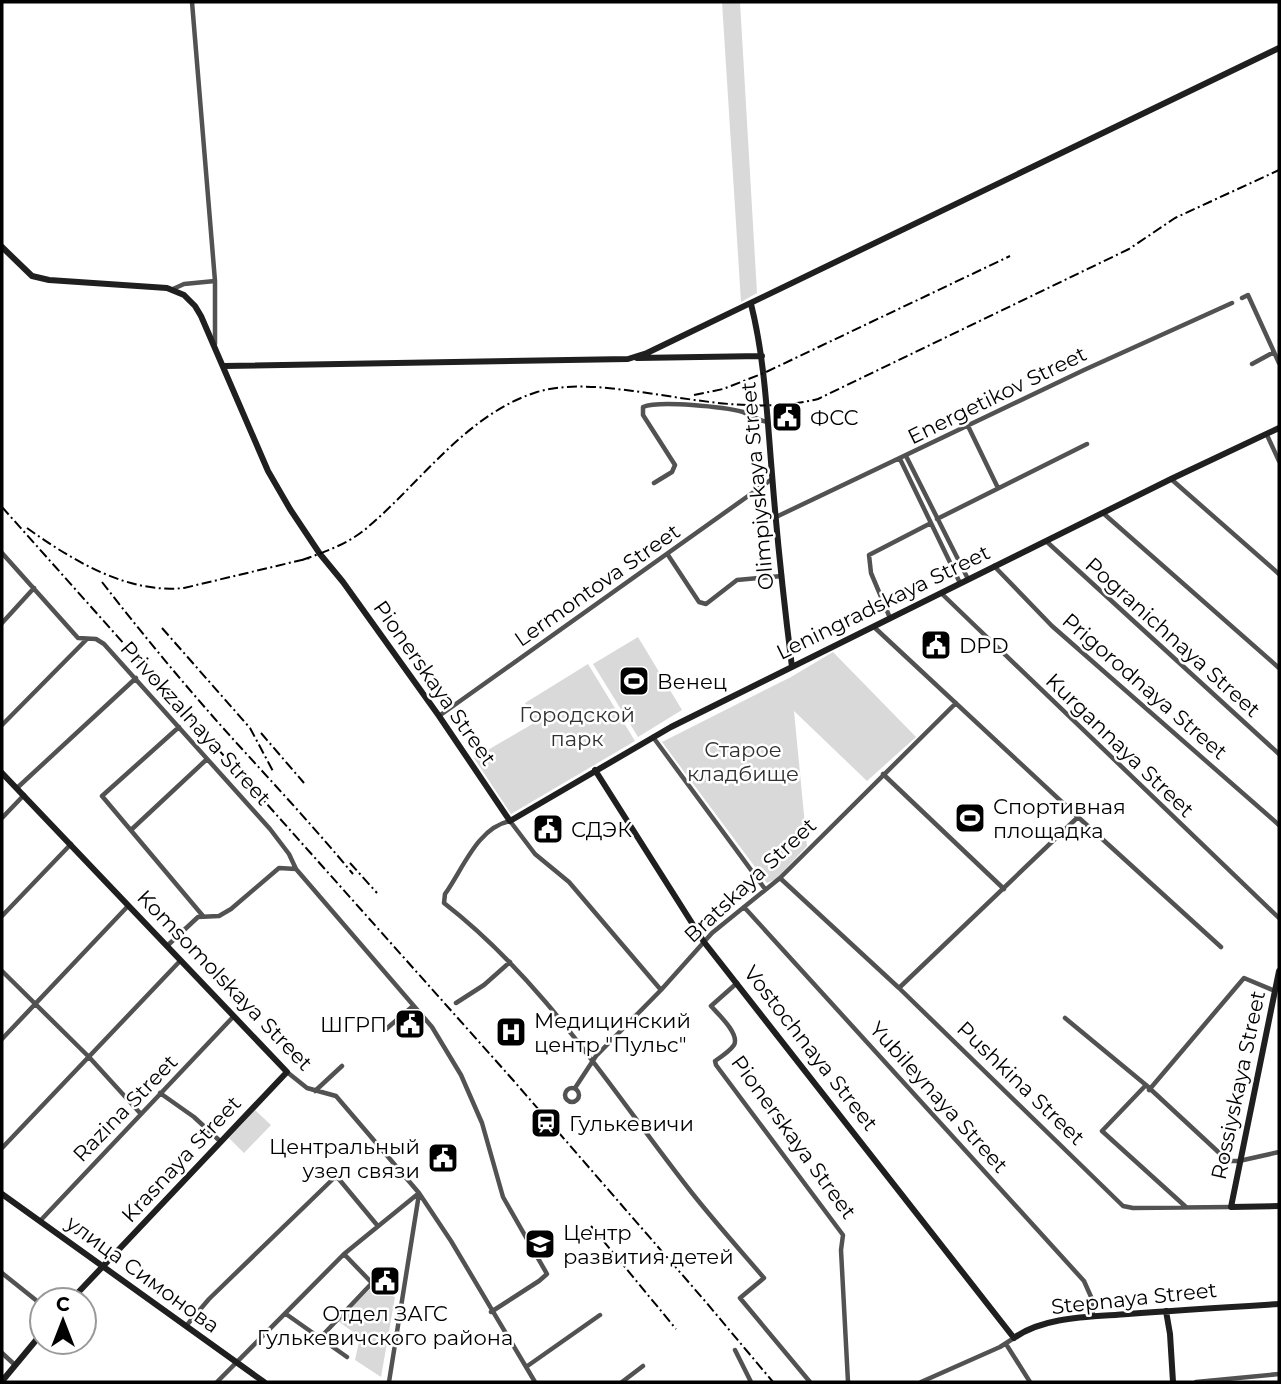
<svg xmlns="http://www.w3.org/2000/svg" width="1281" height="1384" font-family="Montserrat,sans-serif">
	<rect width="100%" height="100%" fill="#fff"/>
	<path fill="#d9d9d9" d="M722 2H740L757 293 741 302Z
		M638 637 682 710 638 737 593 664Z
		M833 652 916 737 867 781 794 711 807 846 776 879 767 883 662 742 791 677Z
		M588 664 635 741 511 814 474 758 534 723 525 703Z
		M255 1110 271 1125 244 1153 229 1138Z
		M371 1288 395 1297 381 1377 355 1360 360 1337 338 1321Z"/>
	<g fill="none" stroke-linecap="round" stroke-linejoin="round">
		<path stroke="#525252" stroke-width="4.5" d="M192 2 215 281V344
			M173 289 184 284 215 281
			M1242 298 1248 295 1279 363
			M1252 364 1274 352
			M968 426 998 488
			M1267 435 1279 461
			M906 456 968 579
			M900 459 960 583
			M1171 479 1279 574
			M654 483 672 472 675 465 643 415V407C659 400 725 407 743 412 752 415 758 421 768 422
			M1103 513 1279 668
			M776 517 1084 370 1232 303
			M937 519 1087 444
			M1046 541 1279 754
			M2 553 78 638 96 639 104 644 270 829 289 854 296 869
			M668 555 699 602 706 604 737 580 782 576
			M994 566 1052 626 1279 825
			M941 593 1279 918
			M890 618 871 573 869 555 931 523
			M2 623 34 588
			M874 627 1078 817 1221 947
			M439 716 772 479
			M2 725 86 640
			M179 727 102 796 203 916
			M653 737 765 889
			M883 774 1004 889
			M17 788 136 678
			M2 818 24 795
			M131 830 206 760
			M780 878 899 988 1123 1206 1133 1208 1231 1207
			M744 907 1084 1281 1092 1299 1093 1317
			M2 916 71 844
			M167 946 198 917 219 916 231 909 279 868 296 869 432 1027 461 1075 482 1123 503 1197 547 1274 539 1281 491 1312
			M2 971 89 1057 140 1113
			M737 983 711 1006C718 1014 740 1034 734 1045 730 1051 721 1057 715 1061L716 1065 843 1235 841 1250 848 1382
			M899 988 1078 817
			M661 990 569 882 535 854 510 821C477 828 463 869 445 894L444 903C546 982 613 1093 692 1193 715 1222 740 1250 764 1278L740 1298 810 1382
			M456 1003 484 985 510 962
			M1065 1018 1146 1085 1228 1161H1239L1279 1152
			M385 1030 413 1006
			M2 1039 128 906
			M287 1072 307 1088 336 1096 419 1193 451 1241 535 1382
			M1146 1085 1102 1131 1186 1207
			M575 1088 596 1056 661 990 712 933 780 878 956 703
			M565 1095a7 7 0 1 1 14 0a7 7 0 1 1-14 0Z
			M1149 1090 1244 978 1275 991
			M315 1091 342 1066
			M160 1093 194 1117 221 1142
			M2 1148 180 961
			M40 1221 233 1017
			M2 1273 42 1305
			M286 1314 347 1357
			M186 1326 209 1299 334 1178H338L377 1225
			M320 1338 372 1283 344 1254
			M1006 1344 1030 1382
			M735 1350 751 1382
			M2 1353 15 1365
			M526 1367 600 1315
			M217 1382 344 1254 419 1193
			M389 1382 419 1194
			M622 1382 643 1366
			M921 1382 1000 1347 1014 1338
			M1196 1382 1279 1374"/>
		<path stroke="#1f1f1f" stroke-width="6" d="M2 247 32 276 49 280 167 288 184 295 195 306 201 316 268 471 290 509 320 554 343 582 439 716 510 821 671 727 1171 479 1279 428
			M751 304C765 360 767 416 772 474 777 538 784 603 792 667
			M637 358 762 356
			M224 366 628 359 647 353 1279 48
			M595 770 704 942 1014 1338C1044 1316 1092 1317 1128 1314 1179 1310 1229 1307 1279 1304
			M2 773 287 1072 71 1300
			M1279 971 1231 1207 1279 1206
			M2 1194 264 1382
			M1166 1311 1170 1334 1173 1382
			M3 1380 42 1333"/>
		<path stroke="#000" stroke-width="2" stroke-dasharray="10 3.5 2 3.5" stroke-linecap="butt" d="M694 395 723 389 764 373 1010 256
			M2 507 513 1080 705 1301 773 1382
			M27 528C72 560 127 594 184 588L310 558
			M302 560C325 552 350 543 368 527 422 481 467 414 537 392 568 383 602 387 633 391 694 399 756 414 818 399L1129 249 1175 218 1279 170
			M102 582C143 635 187 688 232 738 273 783 314 827 353 874
			M162 628 250 728 274 773
			M261 733 304 783
			M350 863 377 893
			M591 1226 676 1329"/>
	</g>
	<defs>
		<g id="civic-square" transform="scale(1.575)"><rect x="-9" y="-9" width="18" height="18" rx="4" fill="#000" stroke="#fff"/><path d="M-.6-6.5H3V-4.5H.6V-3L4-1V1h2V6H-6V1h2V-1L-.6-3ZM-1.2 2.5V6h2.4V2.5Z" fill="#fff"/></g>
		<g id="stadium-square" transform="scale(1.575)"><rect x="-9" y="-9" width="18" height="18" rx="4" fill="#000" stroke="#fff"/><path d="M0-5a6.5 5 0 1 0 0 10a6.5 5 0 1 0 0-10ZM-3.5-1.8h7v3.6h-7Z" fill="#fff"/></g>
		<g id="hospital-square" transform="scale(1.575)"><rect x="-9" y="-9" width="18" height="18" rx="4" fill="#000" stroke="#fff"/><path d="M-5-5h3v3.5h4V-5h3V5h-3V1.5h-4V5h-3Z" fill="#fff"/></g>
		<g id="station-square" transform="scale(1.575)"><rect x="-9" y="-9" width="18" height="18" rx="4" fill="#000" stroke="#fff"/><path d="M-3-6H3Q5-6 5-4V2Q5 4 3 4L4.5 6H3L1.5 4h-3L-3 6H-4.5L-3 4Q-5 4-5 2V-4Q-5-6-3-6ZM-3.5-4v3h7v-3ZM-3.5 1v1.5H-2V1ZM2 1v1.5H3.5V1Z" fill="#fff"/></g>
		<g id="university-square" transform="scale(1.575)"><rect x="-9" y="-9" width="18" height="18" rx="4" fill="#000" stroke="#fff"/><path d="M0-5L7-2L0 1L-7-2ZM-4 1L0 2.5L4 1V4Q0 6-4 4Z" fill="#fff"/></g>
	</defs>
	<g fill-rule="evenodd">
		<use href="#civic-square" x="787" y="417"/>
		<use href="#civic-square" x="936" y="645"/>
		<use href="#stadium-square" x="634" y="681"/>
		<use href="#stadium-square" x="970" y="818"/>
		<use href="#civic-square" x="548" y="829"/>
		<use href="#civic-square" x="410" y="1024"/>
		<use href="#hospital-square" x="511" y="1032"/>
		<use href="#station-square" x="546" y="1123"/>
		<use href="#civic-square" x="443" y="1158"/>
		<use href="#university-square" x="540" y="1244"/>
		<use href="#civic-square" x="385" y="1281"/>
	</g>
	<g text-anchor="middle" dominant-baseline="central" stroke-width="5" stroke-linejoin="round" paint-order="stroke">
		<g font-size="21" fill="#000" stroke="#fff">
			<text transform="translate(997 395) rotate(-26)">Energetikov Street</text>
			<text transform="translate(757 486) rotate(-95)">Olimpiyskaya Street</text>
			<text transform="translate(597 585) rotate(-35)">Lermontova Street</text>
			<text transform="translate(883 602) rotate(-26)">Leningradskaya Street</text>
			<text transform="translate(1173 637) rotate(42)">Pogranichnaya Street</text>
			<text transform="translate(435 683) rotate(55)">Pionerskaya Street</text>
			<text transform="translate(1145 686) rotate(41)">Prigorodnaya Street</text>
			<text transform="translate(196 723) rotate(48)">Privokzalnaya Street</text>
			<text transform="translate(1120 745) rotate(44)">Kurgannaya Street</text>
			<text transform="translate(750 880) rotate(-43)">Bratskaya Street</text>
			<text transform="translate(225 980) rotate(46)">Komsomolskaya Street</text>
			<text transform="translate(811 1048) rotate(52)">Vostochnaya Street</text>
			<text transform="translate(1021 1083) rotate(44)">Pushkina Street</text>
			<text transform="translate(1238 1085) rotate(-78)">Rossiyskaya Street</text>
			<text transform="translate(939 1097) rotate(48)">Yubileynaya Street</text>
			<text transform="translate(125 1108) rotate(-46)">Razina Street</text>
			<text transform="translate(794 1137) rotate(54)">Pionerskaya Street</text>
			<text transform="translate(181 1159) rotate(-47)">Krasnaya Street</text>
			<text transform="translate(143 1274) rotate(36)">улица Симонова</text>
			<text transform="translate(1134 1298) rotate(-6)">Stepnaya Street</text>
		</g>
		<g font-size="21" fill="#000" stroke="#fff" text-anchor="start">
			<text x="810" y="417">ФСС</text>
			<text x="959" y="645">DPD</text>
			<text x="657" y="681">Венец</text>
			<text x="993" y="806">Спортивная<tspan x="993" dy="24">площадка</tspan></text>
			<text x="571" y="829">СДЭК</text>
			<text x="534" y="1020">Медицинский<tspan x="534" dy="24">центр "Пульс"</tspan></text>
			<text x="387" y="1024" text-anchor="end">ШГРП</text>
			<text x="569" y="1123">Гулькевичи</text>
			<text x="420" y="1146" text-anchor="end">Центральный<tspan x="420" dy="24">узел связи</tspan></text>
			<text x="563" y="1232">Центр<tspan x="563" dy="24">развития детей</tspan></text>
			<text x="385" y="1313" text-anchor="middle">Отдел ЗАГС<tspan x="385" dy="24">Гулькевичского района</tspan></text>
		</g>
		<g font-size="21" fill="#303030" stroke="#fff">
			<text x="577" y="714">Городской<tspan x="577" dy="24">парк</tspan></text>
			<text x="743" y="749">Старое<tspan x="743" dy="24">кладбище</tspan></text>
		</g>
	</g>
	<rect width="1281" height="1384" fill="none" stroke="#000000" stroke-width="7"/>
	<g transform="translate(63 1321)"><circle r="33" fill="#ffffff" stroke="#999999" stroke-width="2"/>
	<path d="M0-5L12 26L0 18L-12 26Z" fill="#000000"/>
	<text y="-10" font-size="19" font-weight="bold" text-anchor="middle" fill="#000000">С</text>
	</g>
</svg>
